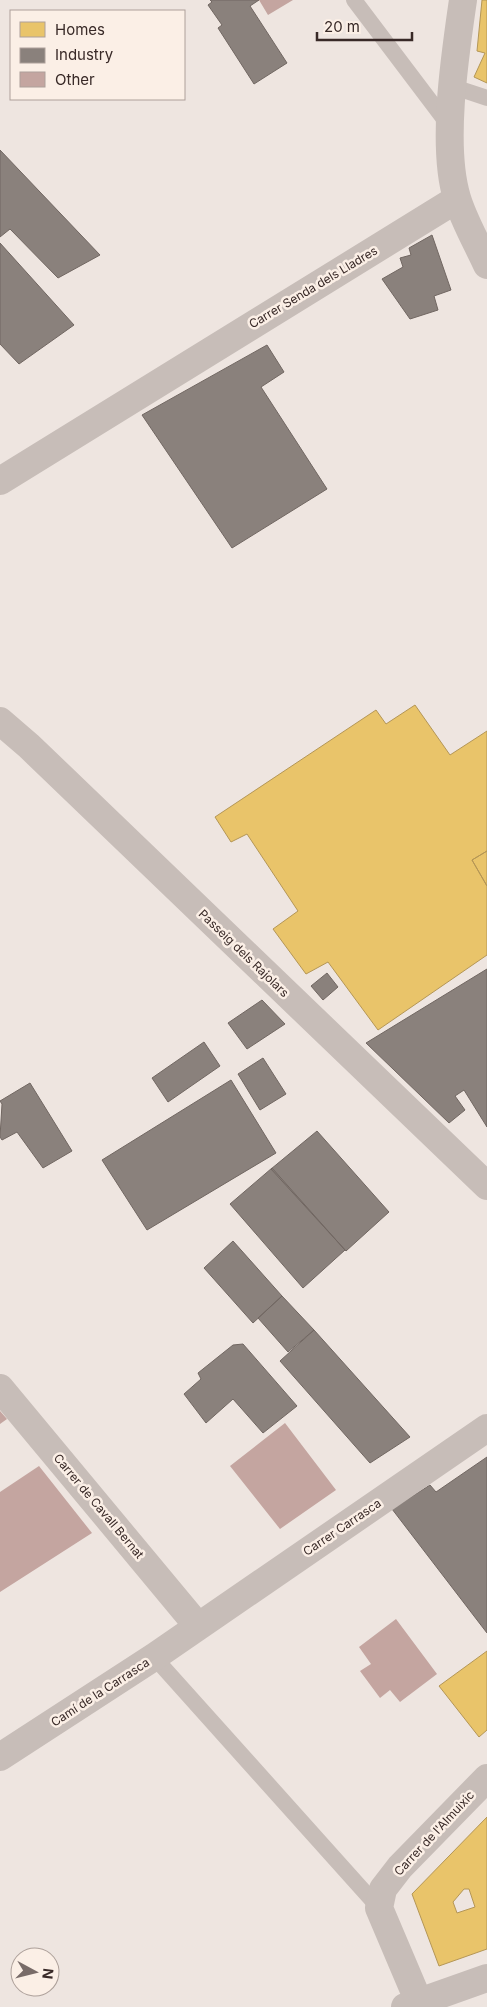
<svg xmlns="http://www.w3.org/2000/svg" width="487" height="2007" font-family="Inter,sans-serif">
	<rect width="100%" height="100%" fill="#eee5e0"/>
	<path fill="#e9c46a" stroke="#b49656" fill-rule="evenodd" d="M482 0H487V83L474 77 485 53 477 51Z
		M415 705 450 755 487 731V851L472 860 487 886V955L378 1030 328 962 306 974 273 929 298 911 247 834 231 842 215 817 376 710 386 724Z
		M487 851V886L472 860Z
		M487 1651V1730L479 1737 439 1686Z
		M487 1817V1949L439 1966 412 1894ZM464 1889H469L475 1907 457 1913 453 1902Z"/>
	<path fill="#8a817c" stroke="#716762" d="M210 0H259L250 6 287 63 254 84 218 28 222 25 208 5 212 2Z
		M0 150 100 255 58 278 10 229 0 237Z
		M432 235 451 290 434 296 438 310 410 319 382 279 403 267 400 258 411 255 409 248Z
		M0 243 74 325 19 364 0 344Z
		M267 345 284 372 261 387 327 489 232 548 142 415Z
		M487 969V1127L464 1090 455 1096 465 1110 449 1123 366 1043Z
		M327 973 338 987 323 1000 311 986Z
		M262 1000 285 1024 247 1049 228 1023Z
		M204 1042 220 1066 168 1102 152 1078Z
		M263 1058 286 1094 260 1110 238 1074Z
		M231 1080 276 1153 147 1230 102 1160Z
		M30 1083 72 1151 43 1168 17 1132 2 1140 0 1137 2 1104 0 1101Z
		M317 1131 389 1212 346 1251 271 1169Z
		M272 1168 345 1250 303 1288 230 1204Z
		M233 1241 282 1296 253 1323 204 1268Z
		M282 1296 314 1330 288 1352 258 1318Z
		M314 1330 410 1437 370 1463 280 1361Z
		M243 1344 297 1406 263 1433 233 1399 206 1423 184 1394 201 1379 198 1373 233 1345Z
		M487 1457V1633L392 1509 430 1485 436 1492Z"/>
	<path fill="#c4a5a0" d="M259 0H293L268 15Z
		M0 1411 7 1419 0 1424Z
		M285 1423 336 1490 280 1529 230 1466Z
		M39 1466 92 1533 0 1592V1492Z
		M396 1619 437 1674 400 1702 390 1690 380 1698 360 1671 371 1664 359 1647Z"/>
	<g fill="none" stroke-linecap="round" stroke-linejoin="round">
		<path stroke="#c7bdb8" stroke-width="16" d="M354 0 450 127
			M454 87 487 98
			M154 1657 379 1908"/>
		<path stroke="#c7bdb8" stroke-width="28" d="M463 0C455 55 441 146 457 198 464 221 477 243 487 265
			M0 481 457 199
			M0 721 29 746 487 1186
			M0 1388 197 1625
			M0 1757 154 1657 487 1428
			M405 2007 487 1978
			M421 2007 379 1908 383 1889 400 1867 487 1778"/>
	</g>
	<g text-anchor="middle" dominant-baseline="central" stroke-width="5" stroke-linejoin="round" paint-order="stroke">
		<g font-size="12" fill="#382927" stroke="#fbefe6">
			<text transform="translate(313 287) rotate(-31)">Carrer Senda dels Lladres</text>
			<text transform="translate(244 953) rotate(44)">Passeig dels Rajolars</text>
			<text transform="translate(99 1506) rotate(50)">Carrer de Cavall Bernat</text>
			<text transform="translate(342 1527) rotate(-34)">Carrer Carrasca</text>
			<text transform="translate(100 1692) rotate(-33)">Camí de la Carrasca</text>
			<text transform="translate(434 1833) rotate(-47)">Carrer de l'Almuixic</text>
		</g>
	</g>
	<rect x="10" y="10" width="175" height="90" fill="#fbefe6" stroke="#ada09a"/>
	<rect x="20" y="22" width="25" height="15" fill="#e9c46a" stroke="#ada09a"/>
	<text x="55" y="35" font-size="15" fill="#382927">Homes</text>
	<rect x="20" y="48" width="25" height="15" fill="#8a817c" stroke="#ada09a"/>
	<text x="55" y="60" font-size="15" fill="#382927">Industry</text>
	<rect x="20" y="72" width="25" height="15" fill="#c4a5a0" stroke="#ada09a"/>
	<text x="55" y="85" font-size="15" fill="#382927">Other</text>
	<g transform="translate(35 1972) rotate(97)"><circle r="24" fill="#fbefe6" stroke="#ada09a"/>
	<path d="M0-4L9 19L0 12L-9 19Z" fill="#786b68"/>
	<text y="-8" font-size="14" font-weight="bold" text-anchor="middle" fill="#382927">N</text>
	</g>
	<path d="M317 32v8h95v-8" fill="none" stroke="#382927" stroke-width="2.5"/>
	<text x="324" y="32" font-size="15" fill="#382927" stroke="#fbefe6" stroke-width="4" paint-order="stroke">20 m</text>
</svg>
